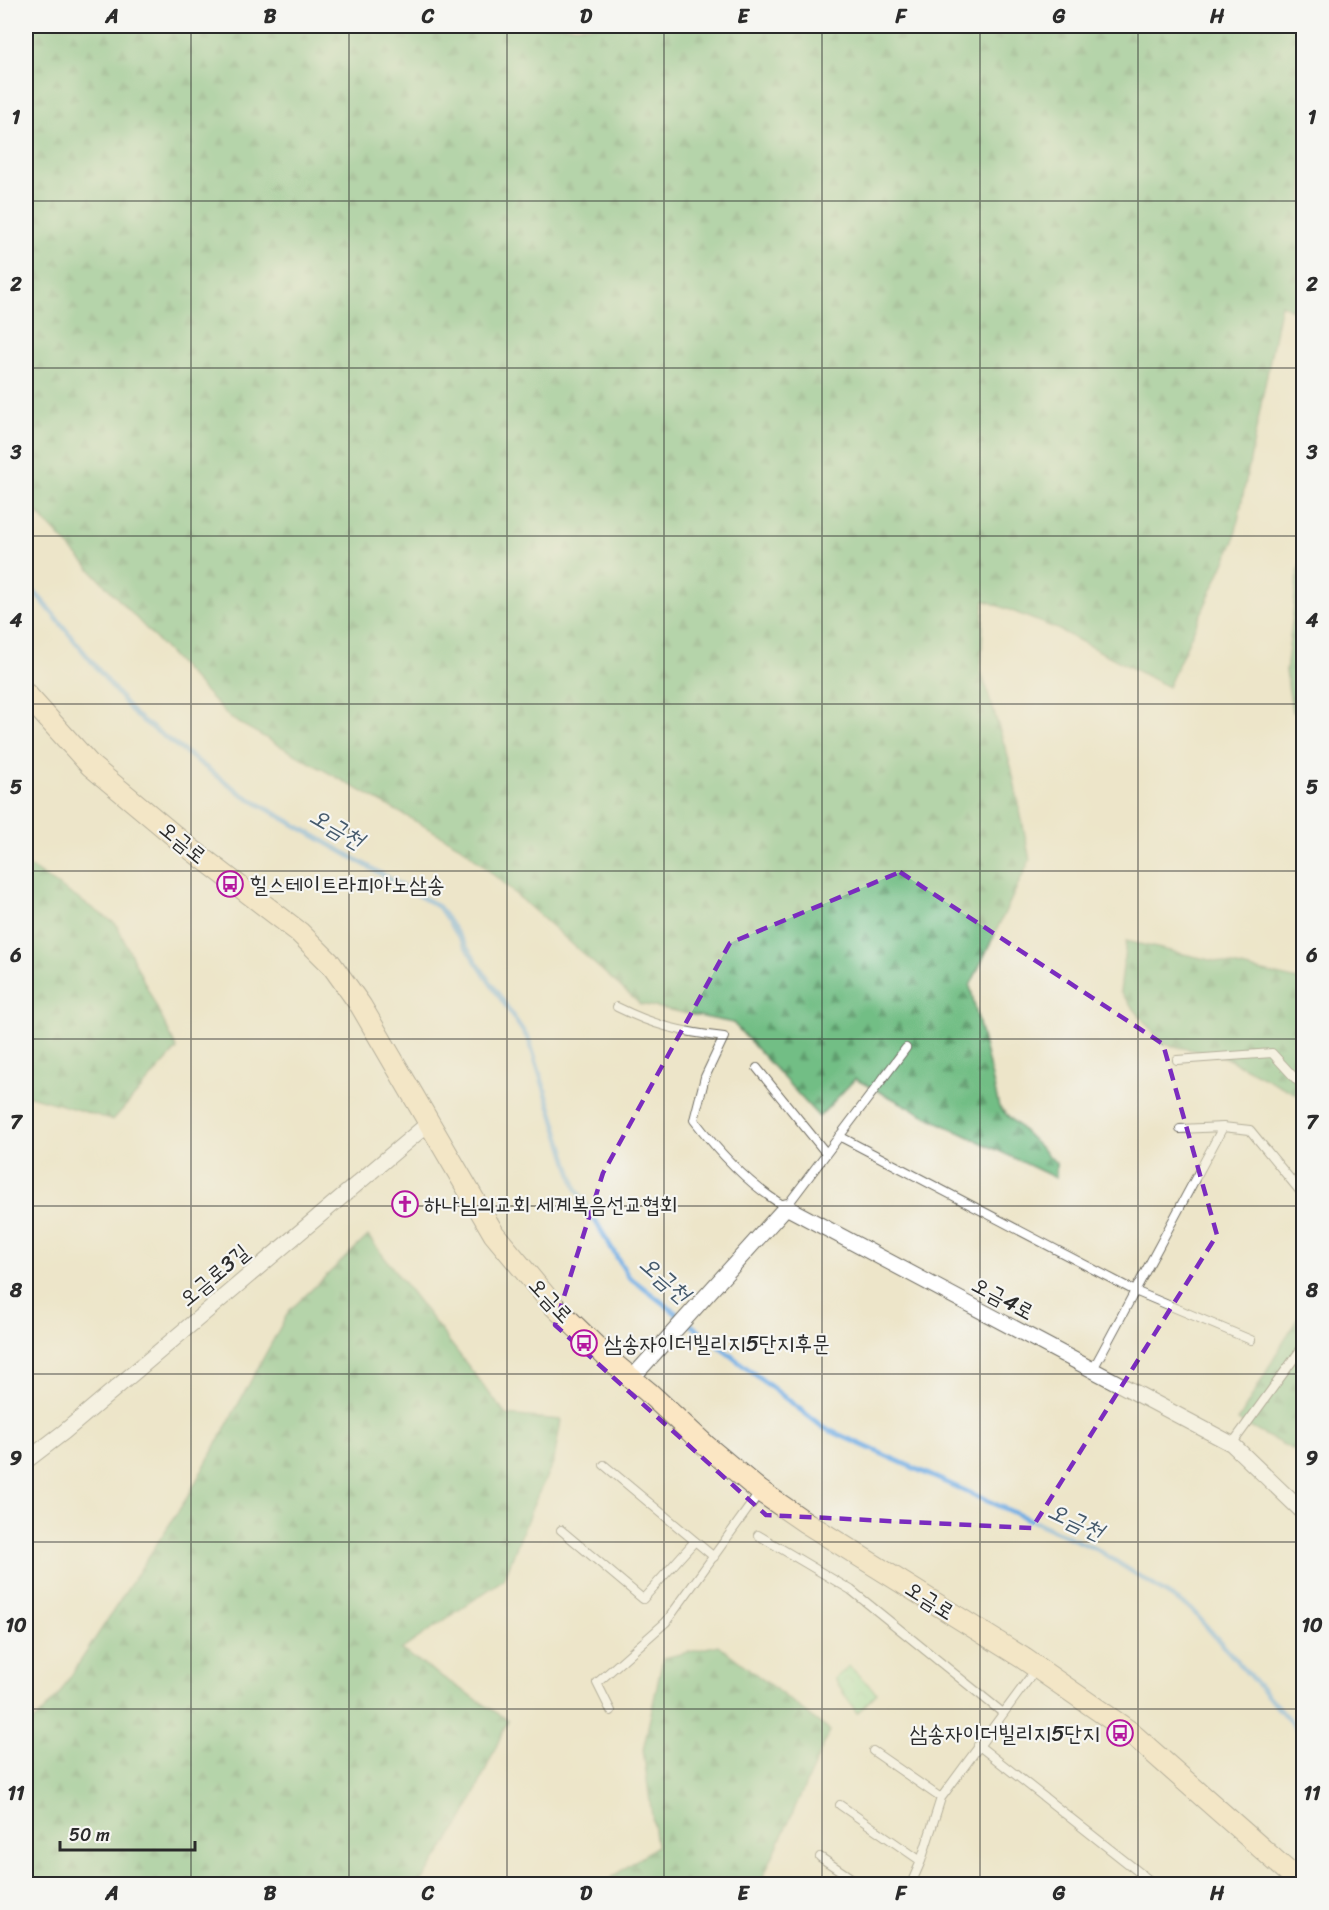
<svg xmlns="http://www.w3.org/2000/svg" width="1329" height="1910" font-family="Sriracha,'Poor Story',sans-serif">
	<defs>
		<pattern id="forest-firs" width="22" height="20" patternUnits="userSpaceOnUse" patternTransform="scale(1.5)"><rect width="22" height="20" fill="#72be85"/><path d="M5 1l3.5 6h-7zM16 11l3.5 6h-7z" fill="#5e9b6d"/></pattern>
		<pattern id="park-crowns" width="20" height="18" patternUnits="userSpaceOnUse" patternTransform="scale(1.5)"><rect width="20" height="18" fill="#8edf9e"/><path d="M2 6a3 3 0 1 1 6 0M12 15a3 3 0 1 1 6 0" fill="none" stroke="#7bc088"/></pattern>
	</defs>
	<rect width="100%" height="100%" fill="#f6f6f2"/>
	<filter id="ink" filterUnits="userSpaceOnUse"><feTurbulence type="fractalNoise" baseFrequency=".0167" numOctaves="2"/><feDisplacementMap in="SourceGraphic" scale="12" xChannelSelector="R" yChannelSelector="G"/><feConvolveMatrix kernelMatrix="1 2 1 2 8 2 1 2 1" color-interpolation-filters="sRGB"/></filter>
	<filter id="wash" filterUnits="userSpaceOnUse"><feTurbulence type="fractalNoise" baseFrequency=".008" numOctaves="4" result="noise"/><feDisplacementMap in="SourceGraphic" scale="24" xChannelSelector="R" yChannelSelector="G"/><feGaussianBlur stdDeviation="1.35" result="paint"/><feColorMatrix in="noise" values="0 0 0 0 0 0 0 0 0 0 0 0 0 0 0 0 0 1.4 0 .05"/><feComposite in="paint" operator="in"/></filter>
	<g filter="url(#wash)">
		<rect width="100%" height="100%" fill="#ede5c9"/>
		<path fill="url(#forest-firs)" stroke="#4e7458" stroke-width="1.5" d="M26 26H1303V316L1281 304 1234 541 1168 687 1057 629 984 600 981 671 1011 766 1030 860 970 986 999 1107 1056 1163V1178L940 1123 855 1079 819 1117 733 1023 640 1004 462 847 230 718 26 501Z
			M1303 556V709L1292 712 1286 671 1298 571Z
			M26 864 116 924 177 1049 113 1120 26 1095Z
			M1126 941 1303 981V1102L1296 1094 1222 1056 1163 1044 1120 992Z
			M368 1236 506 1415 561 1420 554 1461 534 1503 504 1579 401 1650 508 1720 465 1816 420 1884H26V1729L57 1697 188 1496 289 1311Z
			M1303 1308V1455L1238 1421Z
			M718 1645 830 1731 760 1884H603L656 1846 643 1750 663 1658Z"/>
		<path fill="url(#park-crowns)" stroke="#5c8564" stroke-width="1.5" d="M849 1666 877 1693 857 1713 834 1679Z"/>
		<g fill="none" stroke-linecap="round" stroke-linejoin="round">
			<path stroke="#72aee4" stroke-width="5" d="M26 584 40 598 135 715 243 795 439 907 529 1040 576 1188 628 1276 824 1428 1098 1550 1191 1609 1304 1737"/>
		</g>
	</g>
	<g filter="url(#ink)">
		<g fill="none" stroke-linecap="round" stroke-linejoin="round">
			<g stroke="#6f6c62" stroke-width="10">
				<path id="lane" d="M617 1007C655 1026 682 1032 724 1037L705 1077 694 1120C718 1151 751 1187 786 1207L906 1048
					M1177 1060 1272 1053 1304 1088
					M757 1068 826 1153
					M1180 1129 1223 1127
					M839 1136 1135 1291 1251 1340
					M1092 1371 1223 1127 1250 1130 1304 1196
					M1232 1444 1304 1345
					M604 1465 714 1557
					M1293 1503 1304 1491
					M561 1530 643 1599 695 1541
					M758 1535 851 1590 1003 1713
					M611 1711 597 1683 666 1622 760 1492
					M978 1745 1154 1884
					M873 1751 941 1798
					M840 1805 921 1861
					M820 1857 860 1884
					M911 1884 921 1861 941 1798 1036 1669"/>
			</g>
			<g stroke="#6f6c62" stroke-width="17">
				<path id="street" d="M632 1378 786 1207 1232 1444 1304 1513
					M26 1461 64 1432 430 1122"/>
			</g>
			<g stroke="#6f6c62" stroke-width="23">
				<path id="secondary" d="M26 694 91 766 183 843 299 932 331 964 361 1006 494 1234 553 1305 613 1363 648 1392 705 1445 760 1491 805 1522 1023 1658 1130 1732 1302 1884"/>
			</g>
			<use href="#lane" stroke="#fff" stroke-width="8"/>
			<use href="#street" stroke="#fff" stroke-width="15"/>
			<use href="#secondary" stroke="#fbe6c3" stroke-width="21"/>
		</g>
	</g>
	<path d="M0 0H1329V1910H0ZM900 872 1163 1044 1217 1235 1032 1528 766 1515 555 1325 603 1173 730 943Z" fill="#ede5c9" fill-opacity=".55" fill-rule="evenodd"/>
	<path fill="none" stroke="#7b2cbf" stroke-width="4.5" stroke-dasharray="12 8" stroke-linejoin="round" d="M900 872 1163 1044 1217 1235 1032 1528 766 1515 555 1325 603 1173 730 943Z"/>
	<path fill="none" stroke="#2b2b2b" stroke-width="1.5" stroke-opacity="0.55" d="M191 26V1884M349 26V1884M507 26V1884M664 26V1884M822 26V1884M980 26V1884M1138 26V1884M26 201H1304M26 368H1304M26 536H1304M26 704H1304M26 871H1304M26 1039H1304M26 1206H1304M26 1374H1304M26 1542H1304M26 1709H1304"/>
	<defs>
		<g id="bus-ring" transform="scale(1.35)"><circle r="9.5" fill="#f6f6f2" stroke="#b5179e" stroke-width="1.5"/><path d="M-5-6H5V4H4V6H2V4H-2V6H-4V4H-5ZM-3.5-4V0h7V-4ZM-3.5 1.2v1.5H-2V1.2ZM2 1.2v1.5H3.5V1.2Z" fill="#b5179e"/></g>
		<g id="church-ring" transform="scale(1.35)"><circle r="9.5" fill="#f6f6f2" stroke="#b5179e" stroke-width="1.5"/><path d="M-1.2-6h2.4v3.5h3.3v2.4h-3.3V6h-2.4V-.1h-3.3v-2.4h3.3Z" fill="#b5179e"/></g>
	</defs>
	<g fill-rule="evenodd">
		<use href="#bus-ring" x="230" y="884"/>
		<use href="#church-ring" x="405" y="1204"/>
		<use href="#bus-ring" x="584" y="1343"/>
		<use href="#bus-ring" x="1120" y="1733"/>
	</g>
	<g text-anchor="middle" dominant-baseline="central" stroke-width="4.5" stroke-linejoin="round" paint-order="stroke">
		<g font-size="22" fill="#2b2b2b" stroke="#f6f6f2">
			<text transform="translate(183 842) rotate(39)">오금로</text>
			<text transform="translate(214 1275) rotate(-40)">오금로3길</text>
			<text transform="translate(1003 1298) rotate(28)">오금4로</text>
			<text transform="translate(551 1300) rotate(47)">오금로</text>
			<text transform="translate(930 1600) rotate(32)">오금로</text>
		</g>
		<g font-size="22" fill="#2b2b2b" stroke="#f6f6f2" text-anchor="start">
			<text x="250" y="884">힐스테이트라피아노삼송</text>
			<text x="424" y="1204">하나님의교회 세계복음선교협회</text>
			<text x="604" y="1343">삼송자이더빌리지5단지후문</text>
			<text x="1100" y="1733" text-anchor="end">삼송자이더빌리지5단지</text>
		</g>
		<g font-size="24" font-style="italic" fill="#44596c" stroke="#f6f6f2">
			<text transform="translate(337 828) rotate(30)">오금천</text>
			<text transform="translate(665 1279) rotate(41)">오금천</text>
			<text transform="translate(1076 1521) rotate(25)">오금천</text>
		</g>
	</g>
	<rect width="1329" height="1910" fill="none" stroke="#f6f6f2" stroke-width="66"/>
	<path d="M60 1841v9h135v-9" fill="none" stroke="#2b2b2b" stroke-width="3"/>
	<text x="69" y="1841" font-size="18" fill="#2b2b2b" stroke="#f6f6f2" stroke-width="4.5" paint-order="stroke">50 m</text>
	<rect x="33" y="33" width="1263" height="1844" fill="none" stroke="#2b2b2b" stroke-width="2"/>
	<g font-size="20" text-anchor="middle" font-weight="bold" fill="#2b2b2b">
		<text x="112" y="23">A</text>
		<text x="270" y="23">B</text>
		<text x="428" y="23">C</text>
		<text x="586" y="23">D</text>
		<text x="743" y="23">E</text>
		<text x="901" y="23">F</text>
		<text x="1059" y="23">G</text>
		<text x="1217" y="23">H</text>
		<text x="16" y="124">1</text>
		<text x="1312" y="124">1</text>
		<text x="16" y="291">2</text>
		<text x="1312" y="291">2</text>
		<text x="16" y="459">3</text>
		<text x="1312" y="459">3</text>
		<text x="16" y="627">4</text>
		<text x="1312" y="627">4</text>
		<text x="16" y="794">5</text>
		<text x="1312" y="794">5</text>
		<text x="16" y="962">6</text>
		<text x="1312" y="962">6</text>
		<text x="16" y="1129">7</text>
		<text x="1312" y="1129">7</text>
		<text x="16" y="1297">8</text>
		<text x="1312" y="1297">8</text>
		<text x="16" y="1465">9</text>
		<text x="1312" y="1465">9</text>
		<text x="16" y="1632">10</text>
		<text x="1312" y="1632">10</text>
		<text x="16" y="1800">11</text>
		<text x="1312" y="1800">11</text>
		<text x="112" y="1900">A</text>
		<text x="270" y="1900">B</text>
		<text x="428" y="1900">C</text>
		<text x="586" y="1900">D</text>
		<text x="743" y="1900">E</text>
		<text x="901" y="1900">F</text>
		<text x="1059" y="1900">G</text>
		<text x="1217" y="1900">H</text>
	</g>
</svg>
